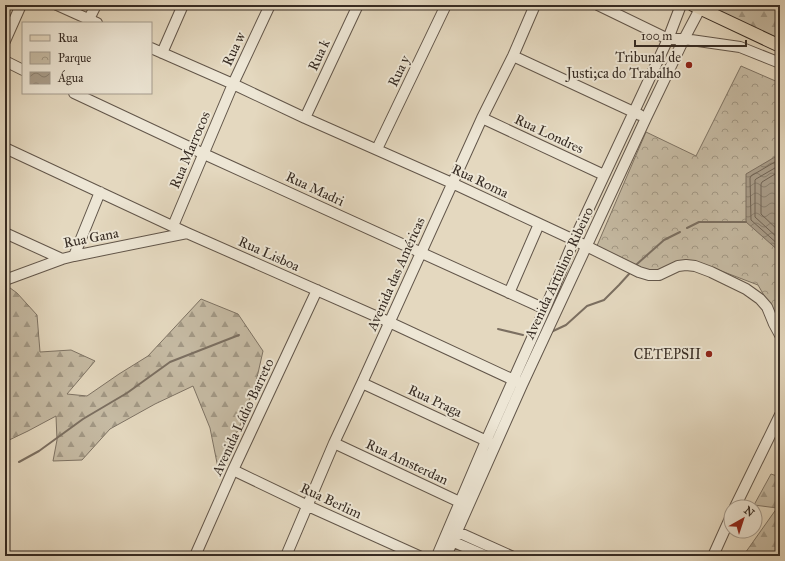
<svg xmlns="http://www.w3.org/2000/svg" width="785" height="561" font-family="'IM FELL Great Primer',serif">
	<defs>
		<pattern id="forest-firs" width="22" height="20" patternUnits="userSpaceOnUse"><rect width="22" height="20" fill="#c6bba4"/><path d="M5 1l3.5 6h-7zM16 11l3.5 6h-7z" fill="#a29885"/></pattern>
		<pattern id="park-crowns" width="20" height="18" patternUnits="userSpaceOnUse"><rect width="20" height="18" fill="#c6bba4"/><path d="M2 6a3 3 0 1 1 6 0M12 15a3 3 0 1 1 6 0" fill="none" stroke="#a29885"/></pattern>
		<pattern id="water-waves" width="16" height="10" patternUnits="userSpaceOnUse"><rect width="16" height="10" fill="#a99d8a"/><path d="M0 5q4-4 8 0t8 0" fill="none" stroke="#8a8070"/></pattern>
	</defs>
	<rect width="100%" height="100%" fill="#e4d8bf"/>
	<filter id="stains"><feTurbulence type="fractalNoise" baseFrequency=".005" numOctaves="4"/><feColorMatrix values="0 0 0 0 .2 0 0 0 0 .09 0 0 0 0 .02 0 0 0 .5 -.17"/></filter>
	<radialGradient id="worn" r=".72"><stop offset=".6" stop-color="#630" stop-opacity="0"/><stop offset="1" stop-color="#630" stop-opacity=".3"/></radialGradient>
	<path fill="url(#forest-firs)" stroke="#7e7364" d="M708 5H768L780 11V39L707 7Z
		M6 285 17 293 37 315 40 352 71 350 95 361 67 394 87 396 119 374 148 356 201 299 238 314 263 351 256 382 239 428 218 468 210 428 193 386 155 404 110 429 82 460 53 461 57 440 56 416 28 431 5 442Z
		M771 474 780 477V556H743L777 508 754 505Z"/>
	<path fill="url(#park-crowns)" stroke="#7e7364" d="M741 66 780 83V323L758 285 695 261 642 274 596 248 646 132 696 156Z"/>
	<path fill="url(#water-waves)" stroke="#7b6f61" d="M780 154V252L746 222V174Z"/>
	<g fill="none" stroke-linecap="round" stroke-linejoin="round">
		<path stroke="#706456" stroke-width="1" d="M780 159 751 176 750 178 751 220 780 246
			M780 165 756 179 755 180V217L780 240
			M780 171 762 182 761 184V214L780 232"/>
		<path stroke="#7b6f61" stroke-width="2" d="M687 228 699 222H746
			M637 264 664 240 680 232
			M498 329 523 335
			M551 332 566 325 587 306 604 300 619 285 629 274
			M19 462 39 451 83 419 127 393 170 362 239 335"/>
		<g stroke="#62564a" stroke-width="12">
			<path id="minor" d="M57 5 97 23
				M598 5 668 39H684L740 47 780 63
				M779 5H780
				M89 19 96 5
				M5 41 21 5
				M151 48 233 84 305 118 452 183 574 240 639 272 649 275H659L678 266 686 265 695 266 711 272 746 289 760 299 767 307 774 324 780 335
				M162 53 183 5
				M513 56 640 115
				M5 61 23 70
				M74 93 204 154 545 309
				M305 118 358 5
				M482 118 604 175
				M5 148 187 233 389 322 518 382
				M377 149 446 5
				M173 226 233 84 270 5
				M5 233 62 259 74 256 187 233
				M74 256 100 192
				M5 280 62 259
				M509 293 539 224
				M362 383 491 443
				M334 443 466 505
				M233 470 308 506 419 556
				M735 507 780 415
				M451 529 511 556
				M447 539 486 556
				M195 556 233 470 317 290
				M286 556 334 443 362 383 482 118 513 56 535 5
				M437 556 486 441 545 309 574 240 668 39 681 5
				M446 556 522 385 646 118 684 39 702 5
				M713 556 731 516"/>
		</g>
		<g stroke="#362b23" stroke-width="14">
			<path id="major" d="M693 5 780 46"/>
		</g>
		<use href="#minor" stroke="#ede6d5" stroke-width="10"/>
		<use href="#major" stroke="#e4d8bf" stroke-width="12"/>
	</g>
	<g fill="#8f2418" stroke="#ede6d5" stroke-width="1.5">
		<circle cx="689" cy="65" r="4"/>
		<circle cx="709" cy="354" r="4"/>
	</g>
	<g text-anchor="middle" dominant-baseline="central" stroke-width="4" stroke-linejoin="round" paint-order="stroke">
		<g font-size="14" fill="#362b23" stroke="#ede6d5">
			<text transform="translate(234 49) rotate(-65)">Rua w</text>
			<text transform="translate(319 55) rotate(-65)">Rua k</text>
			<text transform="translate(399 71) rotate(-64)">Rua y</text>
			<text transform="translate(549 134) rotate(25)">Rua Londres</text>
			<text transform="translate(190 150) rotate(-67)">Rua Marrocos</text>
			<text transform="translate(480 181) rotate(25)">Rua Roma</text>
			<text transform="translate(315 189) rotate(25)">Rua Madri</text>
			<text transform="translate(91 238) rotate(-11)">Rua Gana</text>
			<text transform="translate(269 254) rotate(24)">Rua Lisboa</text>
			<text transform="translate(559 273) rotate(-65)">Avenida Artulino Ribeiro</text>
			<text transform="translate(396 274) rotate(-66)">Avenida das Américas</text>
			<text transform="translate(435 401) rotate(25)">Rua Praga</text>
			<text transform="translate(243 417) rotate(-65)">Avenida Lídio Barreto</text>
			<text transform="translate(407 462) rotate(25)">Rua Amsterdan</text>
			<text transform="translate(331 501) rotate(25)">Rua Berlim</text>
		</g>
		<g font-size="14" fill="#362b23" stroke="#ede6d5" text-anchor="end">
			<text x="681" y="57">Tribunal de<tspan x="681" dy="16">Justi;ca do Trabalho</tspan></text>
			<text x="701" y="354">CETEPSII</text>
		</g>
	</g>
	<rect width="785" height="561" fill="none" stroke="#e4d8bf" stroke-width="20"/>
	<rect x="6" y="6" width="773" height="549" fill="none" stroke="#362b23" stroke-width="2"/>
	<rect x="10" y="10" width="765" height="541" fill="none" stroke="#362b23"/>
	<rect x="22" y="22" width="130" height="72" fill="#ede6d5" stroke="#a49b8e"/>
	<rect x="30" y="35" width="20" height="6" fill="#e4d8bf" stroke="#a49b8e"/>
	<text x="58" y="42" font-size="12" fill="#362b23">Rua</text>
	<rect x="30" y="52" width="20" height="12" fill="url(#park-crowns)" stroke="#a49b8e"/>
	<text x="58" y="62" font-size="12" fill="#362b23">Parque</text>
	<rect x="30" y="72" width="20" height="12" fill="url(#water-waves)" stroke="#a49b8e"/>
	<text x="58" y="82" font-size="12" fill="#362b23">Água</text>
	<g transform="translate(743 519) rotate(39)"><circle r="19" fill="#ede6d5" stroke="#a49b8e"/>
	<path d="M0-3L7 15L0 10L-7 15Z" fill="#8f2418"/>
	<text y="-6" font-size="11" font-weight="bold" text-anchor="middle" fill="#362b23">N</text>
	</g>
	<path d="M635 40v6h111v-6" fill="none" stroke="#362b23" stroke-width="2"/>
	<text x="641" y="40" font-size="12" fill="#362b23" stroke="#ede6d5" stroke-width="3" paint-order="stroke">100 m</text>
	<rect width="100%" height="100%" filter="url(#stains)"/>
	<rect width="100%" height="100%" fill="url(#worn)"/>
</svg>
